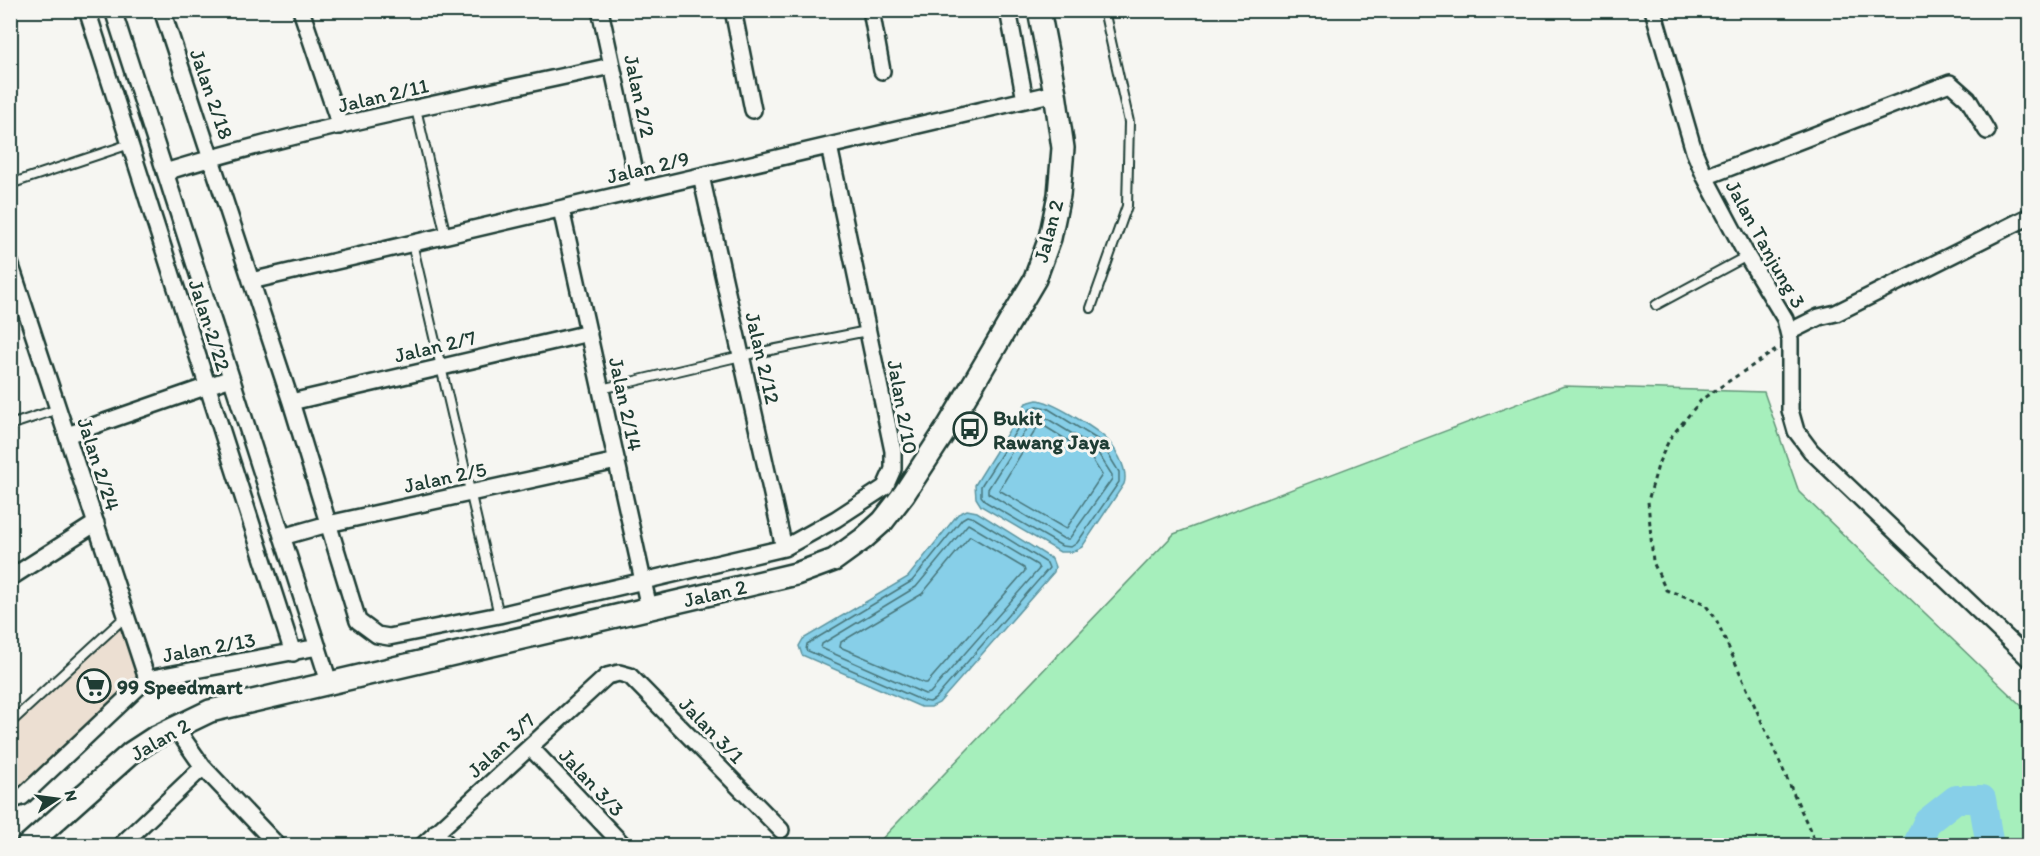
<svg xmlns="http://www.w3.org/2000/svg" width="2040" height="856" font-family="Itim,sans-serif">
	<rect width="100%" height="100%" fill="#f6f6f2"/>
	<filter id="ink" filterUnits="userSpaceOnUse"><feTurbulence type="fractalNoise" baseFrequency=".0167" numOctaves="2"/><feDisplacementMap in="SourceGraphic" scale="12" xChannelSelector="R" yChannelSelector="G"/><feConvolveMatrix kernelMatrix="1 2 1 2 8 2 1 2 1" color-interpolation-filters="sRGB"/></filter>
	<g filter="url(#ink)">
		<path fill="#ecdfd2" d="M123 625 140 677 19 792 11 795V728Z"/>
		<path fill="#a6efbc" stroke="#629678" stroke-width="1.5" d="M1564 386 1764 392 1799 492 2029 713V845H876L1174 534Z"/>
		<path fill="#87cfe8" stroke="#5d95a0" stroke-width="1.5" d="M1037 400C1052 401 1090 426 1102 435 1114 445 1129 469 1124 484L1082 547 1073 552H1060L981 506 976 498 975 485 1026 403Z
			M967 510 977 512 1052 559 1055 567 1054 572 939 703 931 707H921L802 655 799 646 803 639 908 577 958 514Z"/>
		<g fill="none" stroke-linecap="round" stroke-linejoin="round">
			<path stroke="#49777c" stroke-width="1.5" d="M1037 406 1047 408 1100 441 1119 472V482L1077 543 1071 547 1062 546 986 502 981 496V486L1030 409Z
				M1038 413 1094 447 1112 475V479L1069 539H1064L988 493V489L1035 415Z
				M1041 424 1088 453 1102 475 1066 529 999 490 1038 426Z
				M967 516 974 518 1047 563 1049 568 935 699 930 702 923 701 806 650 807 644 912 581 962 519Z
				M968 524 1037 565 1039 569 930 693 925 694 821 648 822 644 916 587Z
				M970 536 1024 568 1025 571 927 683H924L840 647 841 642 922 594Z"/>
			<path stroke="#87cfe8" stroke-width="28" d="M1916 846 1927 822 1956 799H1982L1990 846"/>
			<g stroke="#1f3d34" stroke-width="12">
				<path id="lane" d="M416 109 446 236
					M10 184 130 144
					M412 243 499 615
					M1656 305 1747 256
					M1091 308 1127 206 1129 122 1104 10
					M601 389 741 356 867 331
					M10 425 58 409
					M10 723 126 616"/>
			</g>
			<g stroke="#1f3d34" stroke-width="20">
				<path id="street" d="M87 10 293 653
					M113 10 329 682
					M162 10 291 402 358 621 377 635 389 637 499 615 784 548 836 519 885 487 893 469V451L829 146
					M301 10 340 126
					M600 10 639 190
					M733 10 753 110
					M871 10 882 71
					M1008 10 1025 100
					M1653 10 1694 151 1705 177 1747 256 1785 319 1790 340V410L1796 431 1811 451 2030 660
					M165 172C311 127 462 99 611 66
					M701 176 784 548
					M1705 177 1950 83 1968 99 1987 131
					M561 209 649 608
					M10 263 147 679
					M251 281 1055 93
					M1789 332 1819 317 1836 313 2030 216
					M291 402 589 333
					M67 435 231 378
					M282 537 328 524 617 461
					M10 578 96 523
					M175 727 203 767 278 846
					M530 747 624 846
					M10 801 22 797 147 679 318 647
					M436 832 449 846
					M120 846 203 767
					M422 846 607 676 619 673 630 676 781 830"/>
			</g>
			<g stroke="#1f3d34" stroke-width="26">
				<path id="secondary" d="M27 846 131 753 154 738 210 711 796 574 834 560 863 539 883 521 904 494 949 425 1035 279 1050 238 1059 195 1063 148 1055 93 1039 10"/>
			</g>
			<path stroke="#1f3d34" stroke-width="3" stroke-dasharray="4.5 4.5" stroke-linecap="butt" d="M1776 350 1702 399 1670 438 1659 462 1648 501 1653 562 1666 590 1704 603 1716 619 1817 846"/>
			<use href="#lane" stroke="#f6f6f2" stroke-width="8"/>
			<use href="#street" stroke="#f6f6f2" stroke-width="15"/>
			<use href="#secondary" stroke="#f6f6f2" stroke-width="21"/>
		</g>
	</g>
	<defs>
		<g id="bus-ring" transform="scale(1.725)"><circle r="9.5" fill="#f6f6f2" stroke="#1f3d34" stroke-width="1.5"/><path d="M-5-6H5V4H4V6H2V4H-2V6H-4V4H-5ZM-3.5-4V0h7V-4ZM-3.5 1.2v1.5H-2V1.2ZM2 1.2v1.5H3.5V1.2Z" fill="#1f3d34"/></g>
		<g id="supermarket-ring" transform="scale(1.725)"><circle r="9.5" fill="#f6f6f2" stroke="#1f3d34" stroke-width="1.5"/><path d="M-6-5.5h2.5l.6 2H6L4.5 2H-2.5L-4.4-4H-6ZM-1.5 3.2a1.3 1.3 0 1 0 .1 0ZM3 3.2a1.3 1.3 0 1 0 .1 0Z" fill="#1f3d34"/></g>
	</defs>
	<g fill-rule="evenodd">
		<use href="#bus-ring" x="970" y="429"/>
		<use href="#supermarket-ring" x="94" y="686"/>
	</g>
	<g text-anchor="middle" dominant-baseline="central" stroke-width="6" stroke-linejoin="round" paint-order="stroke">
		<g font-size="21" fill="#1f3d34" stroke="#f6f6f2">
			<text transform="translate(212 94) rotate(71)">Jalan 2/18</text>
			<text transform="translate(383 95) rotate(-13)">Jalan 2/11</text>
			<text transform="translate(640 96) rotate(78)">Jalan 2/2</text>
			<text transform="translate(648 167) rotate(-13)">Jalan 2/9</text>
			<text transform="translate(1048 231) rotate(-75)">Jalan 2</text>
			<text transform="translate(1766 244) rotate(61)">Jalan Tanjung 3</text>
			<text transform="translate(210 325) rotate(72)">Jalan 2/22</text>
			<text transform="translate(435 346) rotate(-13)">Jalan 2/7</text>
			<text transform="translate(763 358) rotate(77)">Jalan 2/12</text>
			<text transform="translate(626 404) rotate(78)">Jalan 2/14</text>
			<text transform="translate(903 407) rotate(80)">Jalan 2/10</text>
			<text transform="translate(99 464) rotate(72)">Jalan 2/24</text>
			<text transform="translate(445 477) rotate(-12)">Jalan 2/5</text>
			<text transform="translate(715 593) rotate(-13)">Jalan 2</text>
			<text transform="translate(209 647) rotate(-10)">Jalan 2/13</text>
			<text transform="translate(712 730) rotate(46)">Jalan 3/1</text>
			<text transform="translate(160 739) rotate(-30)">Jalan 2</text>
			<text transform="translate(501 745) rotate(-43)">Jalan 3/7</text>
			<text transform="translate(592 782) rotate(47)">Jalan 3/3</text>
		</g>
		<g font-size="21" font-weight="bold" fill="#1f3d34" stroke="#f6f6f2" text-anchor="start">
			<text x="993" y="417">Bukit<tspan x="993" dy="24">Rawang Jaya</tspan></text>
			<text x="117" y="686">99 Speedmart</text>
		</g>
	</g>
	<rect width="2040" height="856" fill="none" stroke="#f6f6f2" stroke-width="36"/>
	<rect x="18" y="18" width="2004" height="820" fill="none" stroke="#1f3d34" stroke-width="2" filter="url(#ink)"/>
	<g transform="translate(57 799) rotate(77)" stroke="#f6f6f2" stroke-width="4.5" paint-order="stroke">
	<path d="M0-4.5L10 22L0 15L-10 22Z" fill="#1f3d34"/>
	<text y="-9" font-size="16" font-weight="bold" text-anchor="middle" fill="#1f3d34">N</text>
	</g>
</svg>
